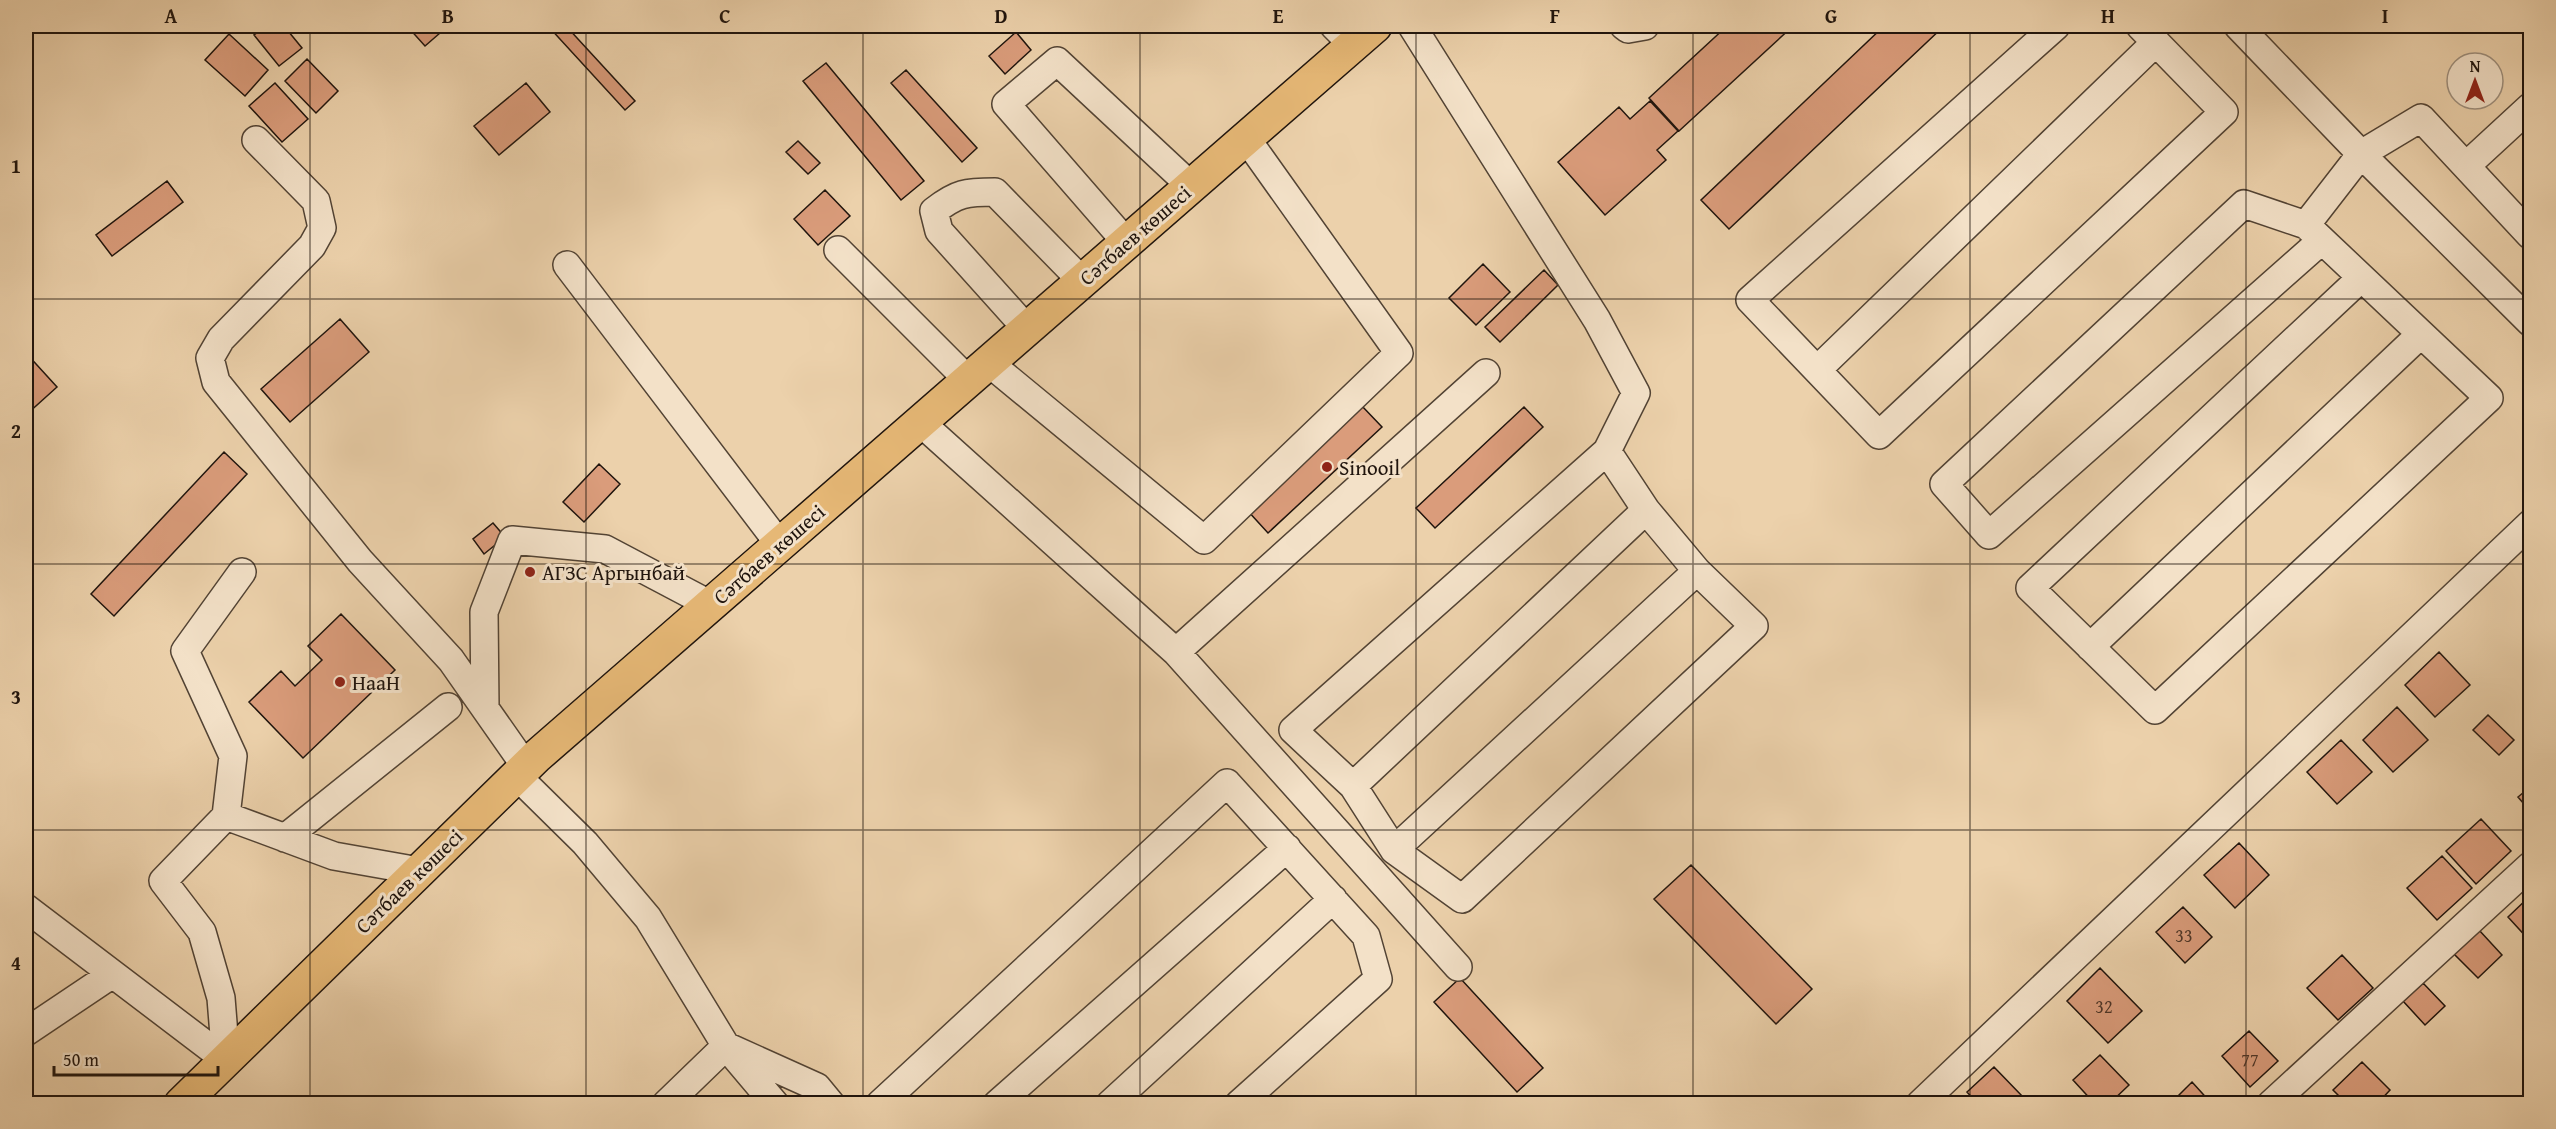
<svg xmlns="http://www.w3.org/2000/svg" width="2556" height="1129" font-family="'Gentium Book Plus',serif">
	<rect width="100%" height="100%" fill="#ecd1ab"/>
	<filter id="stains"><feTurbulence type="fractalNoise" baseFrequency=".00333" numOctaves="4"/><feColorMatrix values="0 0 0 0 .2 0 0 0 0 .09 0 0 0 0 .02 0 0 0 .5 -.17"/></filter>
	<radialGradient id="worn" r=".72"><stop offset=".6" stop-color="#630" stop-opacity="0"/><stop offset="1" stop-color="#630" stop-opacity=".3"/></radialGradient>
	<path fill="#da9c7b" stroke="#1f140d" stroke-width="1.5" d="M266 26H284L302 48 279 66 254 35Z
		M407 26H448L425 46Z
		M548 26H566L635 101 625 110Z
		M1727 26H1793L1679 131 1649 98Z
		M1884 26H1944L1729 229 1701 200Z
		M1016 32 1031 50 1005 74 989 56Z
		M229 34 268 70 245 96 205 60Z
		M307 59 338 91 316 113 285 81Z
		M826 63 924 181 901 200 803 81Z
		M906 70 977 148 962 162 891 83Z
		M275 83 308 119 282 142 249 106Z
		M526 83 550 112 499 155 474 126Z
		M1650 101 1678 131 1657 150 1666 160 1605 215 1558 162 1619 107 1630 119Z
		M798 141 820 163 808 174 786 152Z
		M167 181 183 202 112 256 96 235Z
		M825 190 850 216 818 245 794 219Z
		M1483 264 1510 292 1476 325 1449 298Z
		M1544 270 1558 285 1500 342 1485 327Z
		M340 319 369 352 290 422 261 389Z
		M26 353 57 387 27 414 26 412Z
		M1361 405 1382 427 1268 533 1247 510Z
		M1524 407 1543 427 1435 528 1416 508Z
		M224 452 247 474 114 616 91 594Z
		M599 464 620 484 584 522 563 502Z
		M493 523 505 537 484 554 473 539Z
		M341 614 395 670 303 758 249 702 281 671 295 686 322 660 308 646Z
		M2439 652 2470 685 2435 717 2405 685Z
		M2397 707 2428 740 2393 772 2363 740Z
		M2488 715 2514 740 2499 755 2473 730Z
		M2341 740 2372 772 2337 804 2307 772Z
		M2530 787V811L2518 797Z
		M2481 819 2511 851 2476 884 2446 851Z
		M2239 843 2269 875 2235 908 2204 875Z
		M2442 856 2472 888 2437 920 2407 888Z
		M1691 865 1812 989 1776 1024 1654 899Z
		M2530 896V941L2508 917Z
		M2183 907 2212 937 2185 963 2156 932Z
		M2479 930 2502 955 2478 978 2454 954Z
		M2342 955 2373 988 2338 1020 2307 988Z
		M2100 968 2142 1011 2108 1043 2067 1001Z
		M1460 978 1543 1068 1517 1092 1434 1002Z
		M2423 983 2445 1006 2425 1025 2403 1001Z
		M2249 1031 2278 1061 2250 1087 2222 1056Z
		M2100 1055 2129 1085 2109 1104H2095L2073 1080Z
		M2362 1062 2390 1090 2377 1104H2347L2333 1090Z
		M1994 1067 2023 1097 2016 1104H1978L1967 1092Z
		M2192 1082 2212 1104H2170Z"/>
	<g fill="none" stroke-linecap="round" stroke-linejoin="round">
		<g stroke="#524334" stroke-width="30">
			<path id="minor" d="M1334 26 1353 45
				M1412 26 1597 320 1636 393 1607 451
				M1624 26 1628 29 1645 26
				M2056 26 1750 300 1879 435 2224 112 2140 26
				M2238 26 2361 154 2530 322
				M256 140 316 201 322 228 312 246 221 339 210 358 216 382 360 561 451 660 526 767
				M2466 166 2530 107
				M2306 225 2489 398 2155 710 2030 588 2361 278
				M2321 241 1989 535 1944 484 2244 204 2306 225 2361 154 2421 118 2530 235
				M1126 242 1006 104 1057 61 1191 186
				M838 250 968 380
				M567 265 780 545
				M1027 329 939 231 934 211C957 193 966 192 995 192L1082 281
				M988 362 1204 540 1399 353 1246 138
				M1817 370 2156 42
				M920 422 1176 652 1486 373
				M2090 647 2421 334
				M1176 652 1458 967
				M485 708 484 612 512 540 605 549 711 605
				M517 776 585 843 648 918 726 1046 817 1087 831 1104
				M1353 786 1293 730 1607 451 1646 510
				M226 816 233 756 185 651 242 572
				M285 838 448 707
				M1394 850 1353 786 1646 510 1697 571 1754 626 1462 899 1394 850 1697 571
				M26 908 226 1060 221 998 202 932 163 881 226 816 334 856 419 871
				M26 1032 111 975
				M666 1104 726 1046 775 1104
				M880 1104 1227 783 1366 936 1378 979 1239 1104
				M997 1104 1287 848
				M1110 1104 1333 899
				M1920 1104 2530 524
				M2271 1104 2530 866"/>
		</g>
		<g stroke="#1f140d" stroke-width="36">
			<path id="major" d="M181 1104 537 756 1375 26"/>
		</g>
		<use href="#minor" stroke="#f3e1c8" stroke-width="27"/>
		<use href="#major" stroke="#e6b876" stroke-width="33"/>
	</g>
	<path fill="none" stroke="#1f140d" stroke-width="1.5" stroke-opacity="0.55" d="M310 26V1104M586 26V1104M863 26V1104M1140 26V1104M1416 26V1104M1693 26V1104M1970 26V1104M2246 26V1104M26 299H2530M26 564H2530M26 830H2530"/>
	<g fill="#8f2418" stroke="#f3e1c8" stroke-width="2">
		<circle cx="1327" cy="467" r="6"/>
		<circle cx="530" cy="572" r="6"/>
		<circle cx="340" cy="682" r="6"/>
	</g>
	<g text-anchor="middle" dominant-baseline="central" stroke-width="6" stroke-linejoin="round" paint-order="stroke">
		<g font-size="18" fill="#4e3628">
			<text x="2184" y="935">33</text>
			<text x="2104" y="1006">32</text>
			<text x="2250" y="1059">77</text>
		</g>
		<g font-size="21" fill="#1f140d" stroke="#f3e1c8">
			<text transform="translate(1135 235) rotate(-41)">Сәтбаев көшесі</text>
			<text transform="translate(769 554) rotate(-41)">Сәтбаев көшесі</text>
			<text transform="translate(409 881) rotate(-44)">Сәтбаев көшесі</text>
		</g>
		<g font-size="21" fill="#1f140d" stroke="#f3e1c8" text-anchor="start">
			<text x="1339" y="467">Sinooil</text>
			<text x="542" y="572">АГЗС Аргынбай</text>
			<text x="352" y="682">НааН</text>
		</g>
	</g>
	<rect width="2556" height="1129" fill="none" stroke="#ecd1ab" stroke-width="66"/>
	<g transform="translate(2475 81)"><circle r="28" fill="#f3e1c8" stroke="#9e8f7d" stroke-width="1.5"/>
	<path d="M0-4.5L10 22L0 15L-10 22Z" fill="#8f2418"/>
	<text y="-9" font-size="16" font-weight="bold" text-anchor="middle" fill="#1f140d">N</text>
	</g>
	<path d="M54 1066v9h164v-9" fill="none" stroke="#1f140d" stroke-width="3"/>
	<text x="63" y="1066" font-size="18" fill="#1f140d" stroke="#f3e1c8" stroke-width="4.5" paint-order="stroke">50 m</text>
	<rect x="33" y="33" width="2490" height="1063" fill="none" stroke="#1f140d" stroke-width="2"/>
	<g font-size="20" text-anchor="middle" font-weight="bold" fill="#1f140d">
		<text x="171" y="23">A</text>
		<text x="448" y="23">B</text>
		<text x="725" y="23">C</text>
		<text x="1001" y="23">D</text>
		<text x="1278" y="23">E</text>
		<text x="1555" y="23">F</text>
		<text x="1831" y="23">G</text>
		<text x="2108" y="23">H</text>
		<text x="2385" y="23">I</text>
		<text x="16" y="173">1</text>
		<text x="16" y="438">2</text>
		<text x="16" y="704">3</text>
		<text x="16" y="970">4</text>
	</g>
	<rect width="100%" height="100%" filter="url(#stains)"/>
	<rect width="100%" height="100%" fill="url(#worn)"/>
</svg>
